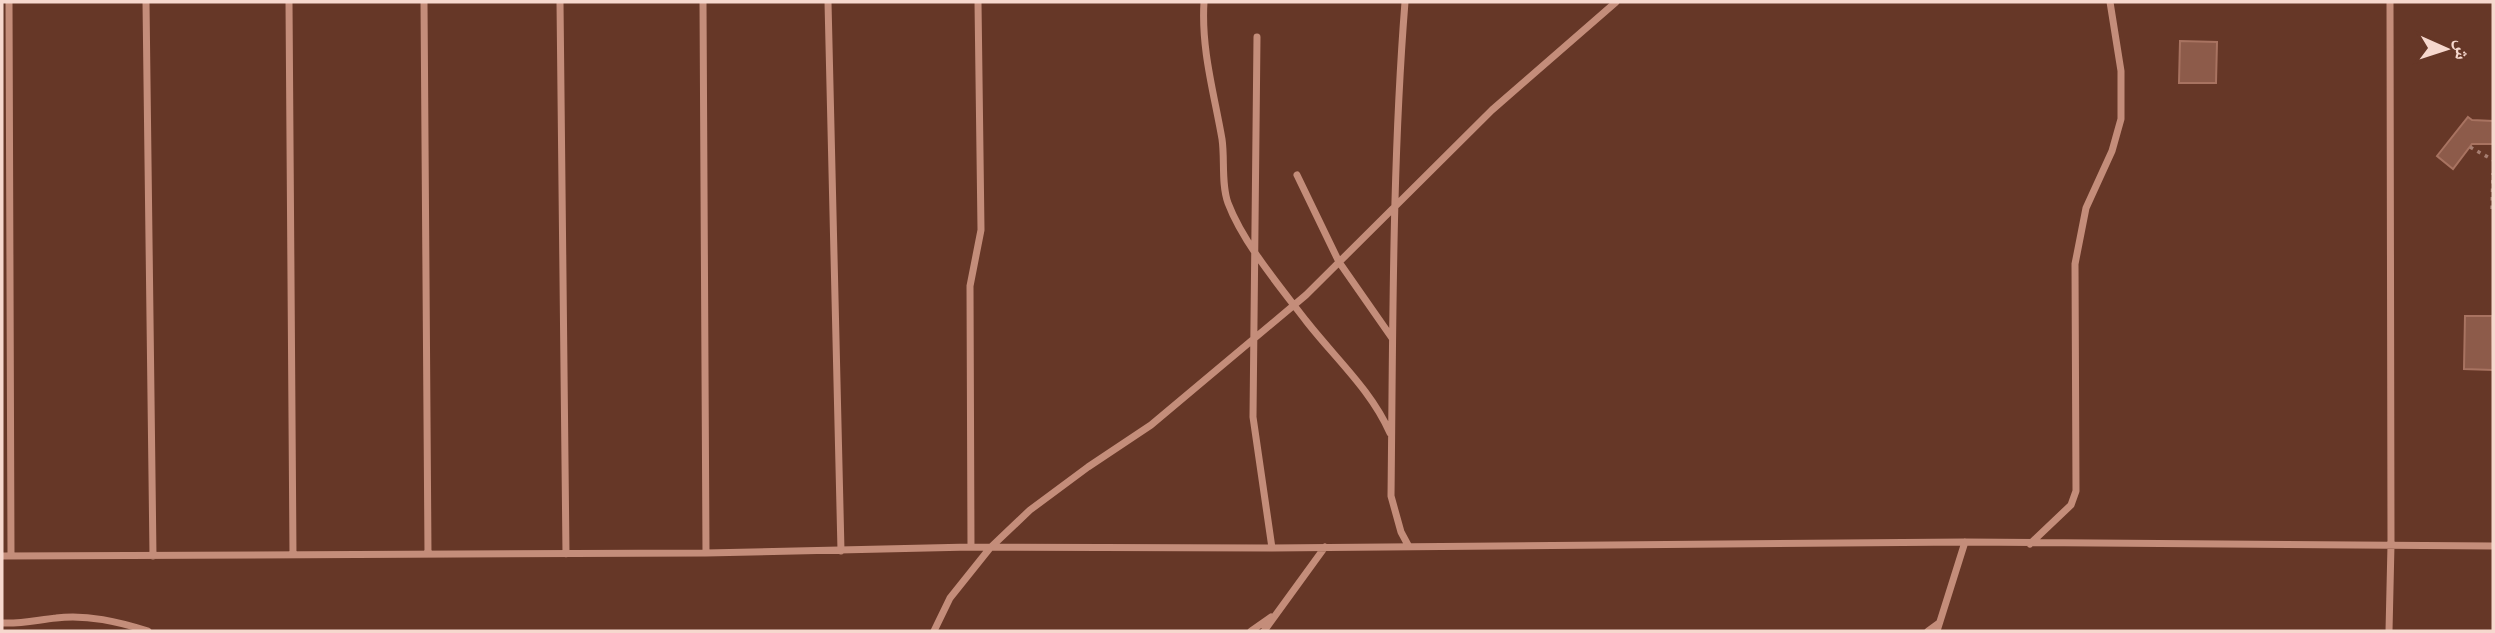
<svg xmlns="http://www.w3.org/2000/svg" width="2495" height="633" font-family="Helvetica,'Noto Naskh Arabic',sans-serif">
	<rect width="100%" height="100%" fill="#663727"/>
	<path fill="#8d5b4a" stroke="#a87361" stroke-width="2" d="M2180 41 2217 42 2216 83H2179Z
		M2468 117 2472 120 2493 121V144H2472L2453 169 2437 156Z
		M2465 316H2492L2493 370 2464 369Z"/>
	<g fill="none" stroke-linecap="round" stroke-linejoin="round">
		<path stroke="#a67e71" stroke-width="3.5" stroke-dasharray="3.5 5" stroke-linecap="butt" d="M2470 147 2493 160
			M2492 209 2493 173"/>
		<path stroke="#c48d7a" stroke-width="7" d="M9 2 11 556
			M146 2 153 556
			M289 2 293 555
			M424 2 428 554
			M560 2 566 554
			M703 2 706 553
			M828 2 841 551
			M1204 2C1201 49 1214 93 1222 139 1225 159 1221 184 1228 203 1243 243 1281 288 1307 322 1336 359 1371 390 1390 433
			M1405 2C1392 166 1393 331 1391 496L1401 532 1408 545
			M1257 37 1253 417 1272 548
			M1297 175 1339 262 1392 338
			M2030 544 2071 505 2076 491 2075 264 2086 208 2112 151 2121 119V71L2110 2
			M971 547 970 286 981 230 978 2
			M2 556 706 553 971 547 1272 548 1965 542 2493 546
			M2 623C21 624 37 620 56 618 87 614 119 622 148 631
			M934 631 950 598 990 548 1030 510 1088 467 1151 425 1306 295 1492 110 1616 2
			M1251 631 1271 617
			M1264 631 1325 547
			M1928 631 1939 623
			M1937 631 1965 542
			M2389 631 2391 545 2390 2"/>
	</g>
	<rect width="2495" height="633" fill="none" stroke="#f6d8ce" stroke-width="7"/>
	<g transform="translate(2446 49) rotate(93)" stroke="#663727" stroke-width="5" paint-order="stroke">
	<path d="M0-5L12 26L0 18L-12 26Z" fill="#f6d8ce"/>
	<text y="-10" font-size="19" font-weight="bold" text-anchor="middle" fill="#f6d8ce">ش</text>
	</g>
</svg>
